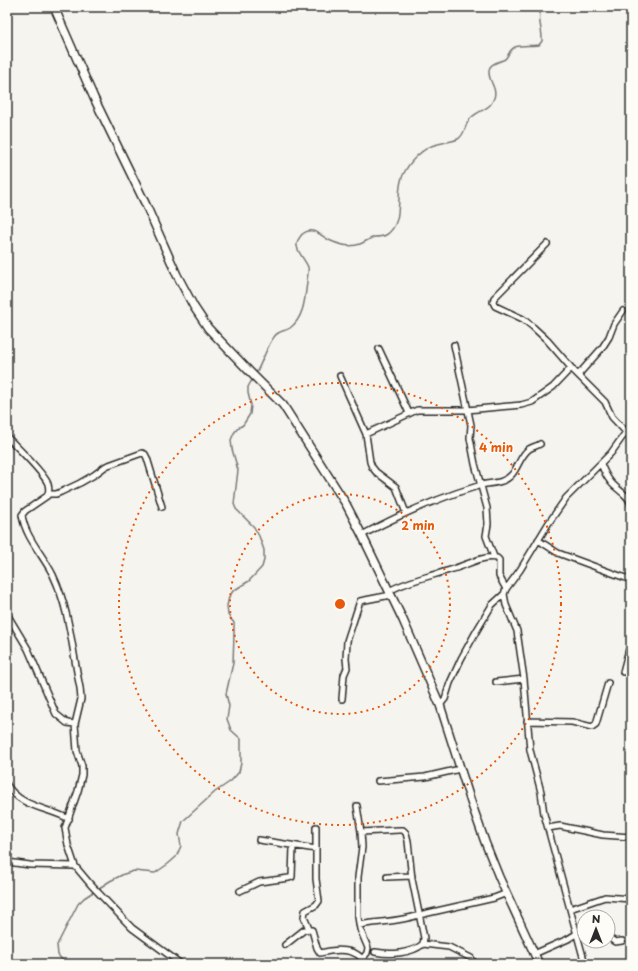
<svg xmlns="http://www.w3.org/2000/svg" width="638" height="971" font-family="'Playpen Sans',sans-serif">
	<rect width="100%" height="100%" fill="#f5f4ef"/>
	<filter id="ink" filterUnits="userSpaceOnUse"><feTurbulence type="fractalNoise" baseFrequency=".025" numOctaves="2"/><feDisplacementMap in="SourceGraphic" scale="8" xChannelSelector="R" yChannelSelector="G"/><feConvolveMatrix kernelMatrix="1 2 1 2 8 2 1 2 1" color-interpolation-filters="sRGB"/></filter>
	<g filter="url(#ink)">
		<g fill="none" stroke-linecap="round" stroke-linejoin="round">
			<path stroke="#797877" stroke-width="1.5" d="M255 375C261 365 268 344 274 337 279 330 284 332 290 328 304 318 305 298 307 282 307 277 309 271 308 267 304 257 291 247 300 237 302 233 308 230 313 231 319 232 325 239 331 241 340 245 350 248 360 244 365 242 369 239 374 237 378 237 382 237 386 235 406 222 394 193 403 175 409 162 423 147 438 144 445 142 451 142 458 139 466 134 464 125 470 119 476 112 484 111 490 105 502 90 488 84 489 71 489 63 500 62 505 59 509 55 509 50 515 47 519 45 533 46 539 45L542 41C543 30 536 18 542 7
				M66 964 58 955 57 945 78 904 84 898 110 881 124 874 134 871 155 873 168 864 176 857 181 846 179 834 183 821 215 792 231 781 239 772 241 763V739L231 730 227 719 229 706 226 694 233 663 234 634V623L228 615 227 606 229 597 233 591 249 581 262 567 264 560V550L259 536 254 527 236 509 234 504 238 470 232 449 231 440 234 433 238 428 243 425 250 414 251 405 248 393V387L253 378"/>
			<g stroke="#2b2b2b" stroke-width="8">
				<path id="minor" d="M547 244 494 298 493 302 495 306 523 319 533 327 547 340 574 371 605 402 612 417 626 432
					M454 345 471 425 470 438 475 464 487 508 488 524 486 536 494 557
					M379 349 409 413
					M578 375 602 348 609 337 614 324 623 311
					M340 376 366 434 370 462 372 467 376 472 396 487 406 513
					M366 434 417 410H467L521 405 532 402 553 387 571 368
					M7 437C16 446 44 473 48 484 49 488 49 493 47 496L25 511 22 515C25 537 43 555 53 575 70 611 72 649 80 688L81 699 75 724 77 751 82 766V775L78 791 65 828 68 845 75 866 91 885 132 928 181 964
					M601 464C603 469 606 476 610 481 616 490 629 494 631 505
					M49 494H56L61 492 80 483 94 475 106 466 142 453 145 454 147 458 162 507
					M362 535C399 515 438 498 478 486 486 483 494 484 502 481 518 476 517 458 529 449 532 447 537 446 540 444
					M538 540 558 553 631 580
					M389 591C409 580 432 576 453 569 467 565 483 555 497 558L499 560V576L506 589
					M7 614 28 649 56 714 67 723 75 724
					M623 672 629 649 631 646
					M496 682 524 679
					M342 699 344 675 347 668 346 659 347 641 360 601 391 595
					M440 705 445 699 450 683 461 659 477 630 492 605 504 594
					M527 721 572 722 592 727 596 724 608 683
					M378 781 425 777 460 769
					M7 785C20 807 49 808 69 819
					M357 806 361 832 362 847 358 877V917L360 929 368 948 367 953 363 958
					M548 828 560 826 603 835 631 837
					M361 832 399 830H403L406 833 408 841 412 879 424 938 423 944C411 954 390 955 375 952
					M259 840 316 849
					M7 862 30 865 75 866
					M387 877 412 876
					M240 891 259 882 289 878 292 877 293 846
					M570 909 605 897 631 899
					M359 925C380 921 399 922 419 915L494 898 507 893
					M309 929 304 917 305 911 316 905 319 901 316 879V827
					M576 931 584 929
					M608 937 615 942 622 941
					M423 944 449 947 471 958 473 961V964
					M285 945 304 930 309 929 312 930 317 948 320 953C335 949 358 947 365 964
					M534 954 568 939 576 934
					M585 964 544 814 541 792 530 750 524 679 517 631 506 605 504 594 506 589 520 570 548 524 566 498 611 453 631 425"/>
			</g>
			<g stroke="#2b2b2b" stroke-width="10">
				<path id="secondary" d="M54 7 94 98 146 205 177 275 194 307 208 328 249 371 283 405 346 504 362 535 403 620 440 705 471 802 485 842 499 877 539 964"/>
			</g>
			<use href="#minor" stroke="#fdfcf7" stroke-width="5"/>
			<use href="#secondary" stroke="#fdfcf7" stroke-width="7"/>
		</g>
	</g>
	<g fill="none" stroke="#e8590c" stroke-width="2" stroke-dasharray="2 4">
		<circle cx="340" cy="604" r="110"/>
		<circle cx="340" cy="604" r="221"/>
	</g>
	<circle cx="340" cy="604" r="6" fill="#e8590c" stroke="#fdfcf7" stroke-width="2"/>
	<g font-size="12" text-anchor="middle" font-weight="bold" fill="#e8590c" stroke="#fdfcf7" stroke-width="3" stroke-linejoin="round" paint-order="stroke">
		<text x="496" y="452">4 min</text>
		<text x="418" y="530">2 min</text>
	</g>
	<rect width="638" height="971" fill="none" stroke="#fdfcf7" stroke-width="24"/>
	<rect x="12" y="12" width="614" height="947" fill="none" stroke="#2b2b2b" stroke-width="1.5" filter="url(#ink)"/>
	<g transform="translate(596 929)"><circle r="19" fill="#fdfcf7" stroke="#a9a8a5"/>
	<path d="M0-3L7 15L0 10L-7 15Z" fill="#2b2b2b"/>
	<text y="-6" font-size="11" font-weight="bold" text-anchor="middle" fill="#2b2b2b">N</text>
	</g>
</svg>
